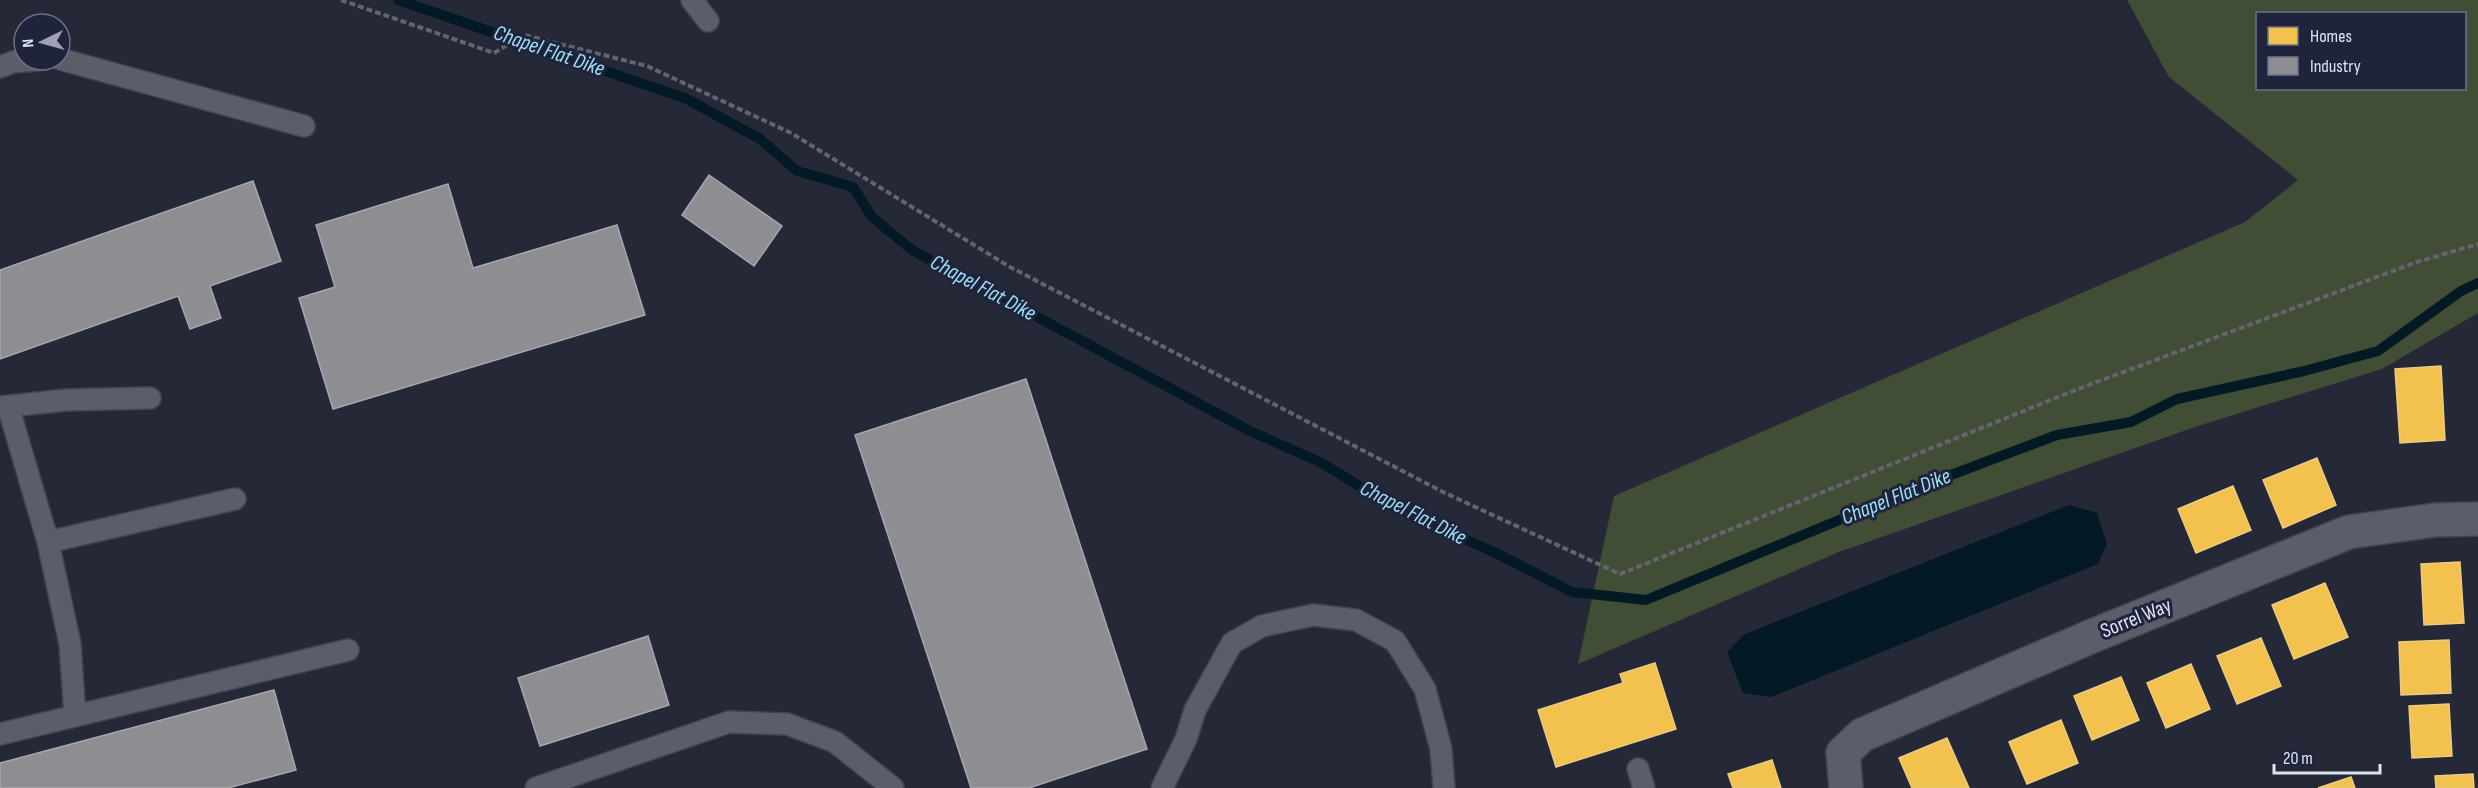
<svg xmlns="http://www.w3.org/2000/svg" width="2478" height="788" font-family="'Sofia Sans Condensed',sans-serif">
	<rect width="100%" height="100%" fill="#252836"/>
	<path fill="#424d36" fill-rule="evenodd" d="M2127 0H2478V313L2382 369 2198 426 1839 552 1578 664 1614 496 2245 222 2298 180 2169 77ZM2258 14H2464V88H2258Z"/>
	<path fill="#031a24" d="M2069 505 2097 513 2107 544 2098 564 1771 697 1743 693 1727 652 1745 634Z"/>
	<path fill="#f2c14e" stroke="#eccc80" stroke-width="1.5" d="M2441 366 2445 440 2400 443 2395 369Z
		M2317 458 2336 505 2283 528 2263 480Z
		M2233 486 2251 530 2196 553 2178 509Z
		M2460 562 2464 623 2424 625 2421 564Z
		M2325 583 2348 637 2294 659 2272 605Z
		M2261 638 2281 686 2237 704 2217 656Z
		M2449 640 2451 693 2401 695 2399 642Z
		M1655 663 1676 729 1556 767 1538 710 1623 683 1620 674Z
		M2191 664 2210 709 2166 728 2147 683Z
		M2121 677 2139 720 2092 740 2074 696Z
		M2449 704 2452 756 2412 758 2409 706Z
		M2061 720 2078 763 2027 784 2009 742Z
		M1947 738 1969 788H1912L1899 758Z
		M1772 760 1781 788H1733L1728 774Z
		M2473 774 2474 788H2436L2435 776Z
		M2351 777 2355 788H2318Z"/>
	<path fill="#8d8d92" stroke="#a6a7af" stroke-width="1.5" d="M709 175 782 226 754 266 682 215Z
		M253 181 281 261 210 286 221 318 190 329 178 296 0 359V270Z
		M448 184 473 268 617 225 645 315 333 409 299 298 335 287 316 225Z
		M1026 379 1147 749 1029 788H971L855 435Z
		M648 636 669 705 540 746 518 678Z
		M274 690 296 770 228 788H0V763Z"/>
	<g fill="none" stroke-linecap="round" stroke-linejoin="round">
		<path stroke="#031a24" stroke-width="10" d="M398 0 687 99 760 139 797 171 853 187 872 217 912 250 1250 431 1320 462 1394 507 1500 555 1572 592 1646 600 1919 487 2057 435 2131 422 2177 399 2304 371 2378 351 2461 291 2478 283"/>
		<g stroke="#414450" stroke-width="24">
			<path id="service" d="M692 0 708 21
				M60 59 304 126
				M0 67 13 62 37 60
				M8 406 48 542
				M0 407 66 400 150 398
				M75 716 70 644 48 542 235 499
				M0 734 348 650
				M1638 769 1644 788
				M536 788 729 722 787 724 835 742 893 788
				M1162 788 1186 739 1195 710 1232 643 1262 626 1313 615 1356 620 1395 641 1425 689 1441 749 1444 788"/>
		</g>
		<g stroke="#414450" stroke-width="36">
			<path id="minor" d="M1846 788 1843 753 1862 735 2097 634 2349 532 2435 520 2478 519"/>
		</g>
		<path stroke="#62646e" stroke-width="4" stroke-dasharray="6 3" stroke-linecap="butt" d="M341 0 494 53 524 35 647 66 791 133 1010 267 1443 492 1620 574 2078 389 2417 262 2478 244"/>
		<use href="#service" stroke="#5b5e68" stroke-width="21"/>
		<use href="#minor" stroke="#5b5e68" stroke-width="33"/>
	</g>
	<g text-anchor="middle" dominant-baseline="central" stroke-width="6" stroke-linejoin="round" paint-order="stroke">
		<g font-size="21" fill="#dfe4f4" stroke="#1f243c">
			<text transform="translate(2136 618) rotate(-22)">Sorrel Way</text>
		</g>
		<g font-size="22" font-style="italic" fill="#9cdff6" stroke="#1f243c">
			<text transform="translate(549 51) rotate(19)">Chapel Flat Dike</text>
			<text transform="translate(983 288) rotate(28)">Chapel Flat Dike</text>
			<text transform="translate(1896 497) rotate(-22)">Chapel Flat Dike</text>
			<text transform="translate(1413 513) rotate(27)">Chapel Flat Dike</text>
		</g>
	</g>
	<rect x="2256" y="12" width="210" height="78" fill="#1f243c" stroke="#6c7186" stroke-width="1.5"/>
	<rect x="2268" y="27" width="30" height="18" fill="#f2c14e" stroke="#6c7186" stroke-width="1.5"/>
	<text x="2310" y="42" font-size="18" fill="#dfe4f4">Homes</text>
	<rect x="2268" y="57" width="30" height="18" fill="#8d8d92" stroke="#6c7186" stroke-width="1.5"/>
	<text x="2310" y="72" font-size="18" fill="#dfe4f4">Industry</text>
	<g transform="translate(42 42) rotate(265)"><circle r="28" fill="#1f243c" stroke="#6c7186" stroke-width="1.5"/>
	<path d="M0-4.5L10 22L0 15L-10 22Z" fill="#9ea2b2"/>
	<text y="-9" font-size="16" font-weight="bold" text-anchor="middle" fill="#dfe4f4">N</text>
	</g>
	<path d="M2274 764v9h106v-9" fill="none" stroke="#dfe4f4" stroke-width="3"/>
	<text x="2283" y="764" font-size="18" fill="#dfe4f4" stroke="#1f243c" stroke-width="4.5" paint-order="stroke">20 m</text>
</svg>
